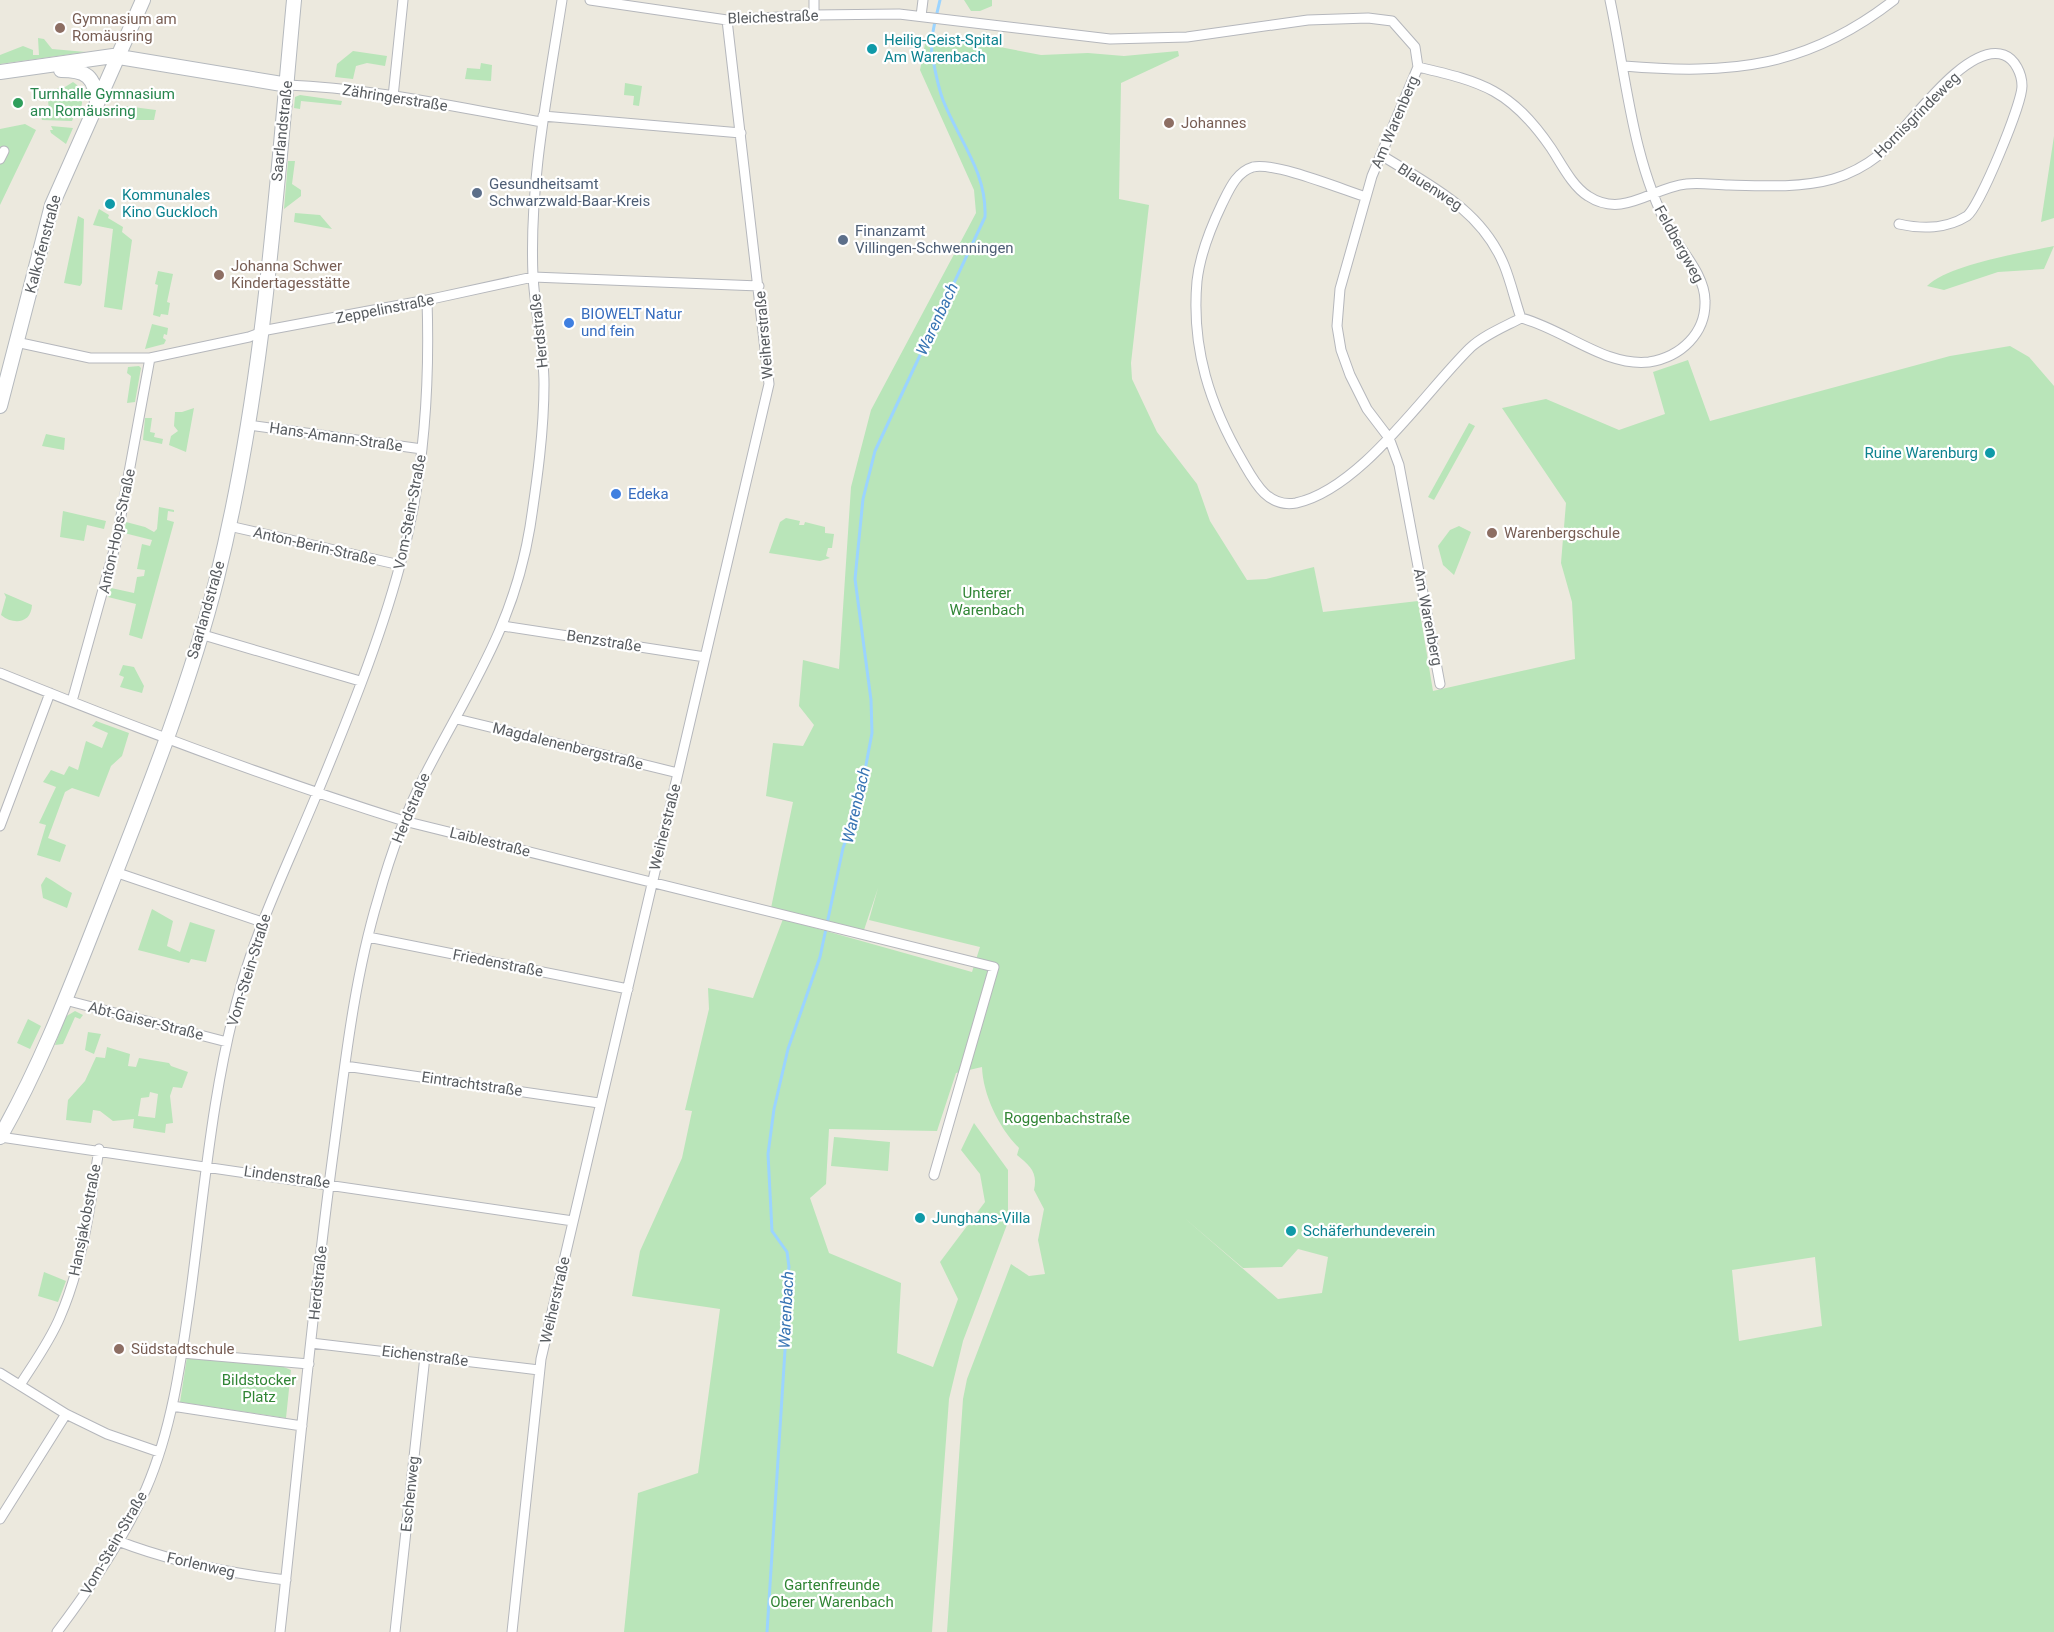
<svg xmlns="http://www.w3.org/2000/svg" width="2054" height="1632" font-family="Roboto,sans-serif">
	<rect width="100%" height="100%" fill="#ece9de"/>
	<path fill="#b9e5b9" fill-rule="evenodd" d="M964 0H992V6L980 11H971Z
		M927 33 1041 55 1088 53 1124 56 1178 51 1179 56 1121 83 1119 199 1149 205 1131 363 1132 379 1157 432 1197 484 1210 521 1247 580 1266 579 1314 567 1323 612 1418 601 1433 691 1575 659 1572 602 1561 563 1566 503 1502 408 1546 399 1619 430 1665 414 1653 372 1688 360 1710 421 1950 356 2010 346 2029 357 2054 386V1632H947L963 1399 967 1379 1011 1264 1029 1276 1045 1274 1038 1240 1044 1209 1034 1190C1038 1172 1030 1166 1017 1155L1019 1148C999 1128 983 1095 982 1067L956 1073 937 1131 829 1129 826 1184 810 1198 829 1253 901 1283 897 1353 933 1367 958 1299 940 1262 985 1202 980 1174 961 1150 974 1123 1008 1170V1222L963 1341 949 1399 932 1632H624L638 1493 698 1473 720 1309 632 1296 640 1251 682 1158 692 1111 685 1110 709 1009 708 988 753 998 783 919 972 972 980 947 869 920 878 888 864 930 771 908 793 802 766 796 773 743 803 746 814 725 799 706 803 660 839 669 851 487 871 410 976 213 974 190 920 70ZM1182 1216 1243 1268 1282 1267 1298 1249 1328 1257 1322 1293 1278 1299ZM1815 1257 1822 1326 1739 1341 1732 1270Z
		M38 38 44 39 52 49 86 52 0 64V55L23 46 33 50V55H39Z
		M353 51 387 56 385 66 367 63 356 66 353 79 335 77 337 64Z
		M481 63 492 65 491 81 465 79 467 68 480 69Z
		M73 82C87 91 82 103 79 117L74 116 72 121 42 120 41 115 49 110 47 91 65 87Z
		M625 83 642 86 639 106 633 105 634 96 624 95Z
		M300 95 342 101 341 105 301 101 300 109 294 108 295 97Z
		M125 106 156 110 154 120H128Z
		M25 124 36 130 0 205V129Z
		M51 126 73 128 66 144 51 133 50 130H53Z
		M2054 136V218L2041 222Z
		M288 161H295L292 184 301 190V196L284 209Z
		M99 209 109 215 108 218 123 227 122 232 132 240 122 310 104 307 113 229 93 225Z
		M295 213 320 215 332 229 294 222Z
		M78 216 84 219 82 283 80 286 64 283Z
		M2054 246 2044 269 1998 272 1944 290 1927 286C1950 264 2022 253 2054 246Z
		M158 271 173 274 167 302 170 303 168 315 161 314 160 317 153 315 158 285 155 284Z
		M152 324 168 328 167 335 164 334 163 338 166 340 164 344 145 349Z
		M139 366 141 368 135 402 127 403 131 376 127 373 128 367Z
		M194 408 186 452 169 445 171 436 178 431 174 426 175 412H182Z
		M145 418H152L150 432 155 433 154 437 163 439 162 444 143 440Z
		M1469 423 1475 426 1434 500 1428 497Z
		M46 434 65 438 64 450 42 446Z
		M159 507 174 510V512L168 511 167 520 174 522 142 639 129 635 136 604 108 597 111 588 134 593 137 577 144 576 145 570 137 569 142 544 150 546 152 540 124 533 126 522 145 527 154 532 157 529Z
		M63 511 106 521 104 529 87 525 84 541 60 537Z
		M786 518 800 521 799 525H804L805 522 825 527V533L834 534 832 548H828L826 556 830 558 820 561 769 553 780 522Z
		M1459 526 1471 532 1454 575 1443 565 1438 546 1450 530Z
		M4 593 32 605C31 624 13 625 1 615L6 597Z
		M123 665 134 667 144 686 142 693 120 687 124 677 119 675Z
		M96 721 129 733 122 756 111 766 99 797 72 788 65 792 48 838 66 845 60 862 37 855 46 825 39 823 56 787 43 782 51 770 64 775 69 766 78 770 86 741 102 748 108 733 92 726Z
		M46 877C56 882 62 888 72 893L67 908 43 898 41 885Z
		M152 909 173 921 167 946 180 952 190 922 215 930 206 962 191 959 189 963 138 950Z
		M75 1011 83 1015 80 1019 75 1017 63 1044 55 1045 65 1017Z
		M28 1019 41 1026 30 1049 17 1043Z
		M88 1032 101 1034 94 1054 85 1050Z
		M107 1047 130 1054 128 1066 136 1067 139 1058 169 1063 171 1066 188 1072 182 1088 173 1087 170 1096 173 1123 166 1124 165 1133 133 1128 134 1119 113 1121 100 1111 93 1110 91 1123 66 1120 68 1100 85 1081 96 1057 105 1058ZM150 1092 158 1094 155 1118 138 1116 141 1098 149 1097Z
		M834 1137 890 1142 888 1171 831 1166Z
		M44 1272 66 1281 58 1302 38 1296Z
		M187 1357 279 1365 291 1370 286 1418 180 1402Z"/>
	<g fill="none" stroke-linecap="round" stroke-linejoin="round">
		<path stroke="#9bd4ff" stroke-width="3" d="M767 1632 787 1319 783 1306 789 1267 787 1252 772 1231 768 1154 774 1109 788 1049 820 957 843 848 858 807 872 733 871 700 855 579 863 499 875 451 985 217C987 172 959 141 943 100 938 87 935 70 932 55 930 37 936 18 940 0"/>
		<g stroke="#b5b7bc" stroke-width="11">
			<path id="street" d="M590 0 727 20 814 15 899 14 1110 39 1187 37 1308 20 1368 18 1392 21 1415 47 1418 67 1372 176 1340 289 1337 326 1341 350 1350 375 1367 409 1389 438 1399 465 1440 684
				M814 0V15
				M921 16 923 0
				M1624 66C1730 75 1807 68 1894 0
				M1418 67C1483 82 1511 90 1551 148 1561 163 1572 186 1588 196 1623 219 1651 188 1686 184 1700 182 1716 185 1729 185 1762 186 1802 188 1833 179 1850 174 1865 166 1879 155 1905 132 1965 41 2004 55 2015 59 2022 74 2022 86 2022 104 1980 206 1967 216 1947 229 1921 229 1899 224
				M288 85C372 88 459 108 542 122
				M393 97 403 0
				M543 116 741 133
				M1381 155C1429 185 1481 209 1504 265 1511 282 1515 301 1521 318
				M0 159 4 151
				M1366 197C1341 189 1275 162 1253 167 1236 172 1229 190 1222 204 1210 229 1200 254 1197 281 1191 348 1210 406 1243 462 1255 483 1268 508 1296 503 1361 489 1424 393 1470 348 1484 335 1504 327 1521 318 1564 329 1605 367 1649 362 1681 357 1706 333 1705 301 1705 275 1681 251 1669 229 1632 161 1626 75 1610 0
				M16 342 90 358H150L249 337 267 330 427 300 533 277 759 286
				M249 425 422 449
				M229 526 400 565
				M503 626 705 657
				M200 634 360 681
				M0 673C133 727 267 778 404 821L994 967 934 1175
				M72 701 116 543 150 358
				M457 719 678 773
				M0 826 50 693
				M115 872 262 922
				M368 937 628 989
				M65 1000 227 1042
				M345 1066 599 1103
				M0 1137 573 1221
				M311 1343 539 1370
				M182 1353 309 1364
				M0 1373 66 1414 107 1434 159 1452
				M20 1385C34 1363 50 1341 60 1317 83 1264 90 1206 99 1149
				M172 1406 302 1426
				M0 1519 66 1414
				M118 1541C172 1562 228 1573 286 1580
				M57 1632C91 1587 123 1540 146 1489 172 1429 181 1362 190 1298 204 1194 212 1087 241 986 260 920 290 859 316 796 347 721 379 643 400 565 424 479 430 389 427 300
				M280 1632C298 1470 312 1308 334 1147 345 1064 354 979 378 899 390 856 405 813 426 773 470 688 514 625 530 527 537 481 544 431 544 384 544 348 535 312 533 276 529 183 548 91 562 0
				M395 1632 425 1356
				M512 1632 541 1359 769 384 727 20"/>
		</g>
		<g stroke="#b5b9be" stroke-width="16">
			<path id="secondary" d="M61 70C86 70 95 76 97 103
				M0 72 113 56 288 85
				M0 406 52 205 143 0
				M0 1137C44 1060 75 975 108 892 148 790 190 685 217 578 264 389 276 193 294 0"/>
		</g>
		<use href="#street" stroke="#fff" stroke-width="9"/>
		<use href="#secondary" stroke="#fff" stroke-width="14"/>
	</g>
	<g fill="#8d6e63" stroke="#fff" stroke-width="2">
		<circle cx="60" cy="28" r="6"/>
		<circle cx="1169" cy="123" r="6"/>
		<circle cx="219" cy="275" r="6"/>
		<circle cx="1492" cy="533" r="6"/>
		<circle cx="119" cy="1349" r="6"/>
	</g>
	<g fill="#0f9aa8" stroke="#fff" stroke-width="2">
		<circle cx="872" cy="49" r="6"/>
		<circle cx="110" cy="204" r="6"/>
		<circle cx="1990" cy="453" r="6"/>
		<circle cx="920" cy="1218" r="6"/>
		<circle cx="1291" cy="1231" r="6"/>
	</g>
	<circle fill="#2e9e5b" stroke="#fff" stroke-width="2" cx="18" cy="103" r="6"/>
	<g fill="#5c6f8a" stroke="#fff" stroke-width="2">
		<circle cx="477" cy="193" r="6"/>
		<circle cx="843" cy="240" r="6"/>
	</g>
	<g fill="#3f7fe0" stroke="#fff" stroke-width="2">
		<circle cx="569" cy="323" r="6"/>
		<circle cx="616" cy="494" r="6"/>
	</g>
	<g text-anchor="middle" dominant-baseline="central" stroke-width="4.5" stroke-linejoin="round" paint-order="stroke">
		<g font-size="15" fill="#585c60" stroke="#fff">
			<text transform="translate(773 17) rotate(-2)">Bleichestraße</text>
			<text transform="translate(395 98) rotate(9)">Zähringerstraße</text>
			<text transform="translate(1917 115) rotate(-45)">Hornisgrindeweg</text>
			<text transform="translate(1395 122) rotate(-67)">Am Warenberg</text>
			<text transform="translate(282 131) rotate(-84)">Saarlandstraße</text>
			<text transform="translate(1430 187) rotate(33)">Blauenweg</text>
			<text transform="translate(43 244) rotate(-75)">Kalkofenstraße</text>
			<text transform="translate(1679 244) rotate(61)">Feldbergweg</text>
			<text transform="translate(385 309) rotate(-11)">Zeppelinstraße</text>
			<text transform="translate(539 331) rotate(-96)">Herdstraße</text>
			<text transform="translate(764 335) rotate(-95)">Weiherstraße</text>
			<text transform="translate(336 437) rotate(8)">Hans-Amann-Straße</text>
			<text transform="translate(410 512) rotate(-79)">Vom-Stein-Straße</text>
			<text transform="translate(117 531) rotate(-78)">Anton-Hops-Straße</text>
			<text transform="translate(315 546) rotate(13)">Anton-Berin-Straße</text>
			<text transform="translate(206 610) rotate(-74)">Saarlandstraße</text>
			<text transform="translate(1428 617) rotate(79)">Am Warenberg</text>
			<text transform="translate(604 641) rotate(9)">Benzstraße</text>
			<text transform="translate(568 746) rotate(14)">Magdalenenbergstraße</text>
			<text transform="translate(411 808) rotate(-67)">Herdstraße</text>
			<text transform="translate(665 827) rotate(-76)">Weiherstraße</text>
			<text transform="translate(490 842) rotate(14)">Laiblestraße</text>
			<text transform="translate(498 963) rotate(11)">Friedenstraße</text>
			<text transform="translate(249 970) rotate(-73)">Vom-Stein-Straße</text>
			<text transform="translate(146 1021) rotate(14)">Abt-Gaiser-Straße</text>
			<text transform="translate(472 1084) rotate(8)">Eintrachtstraße</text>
			<text transform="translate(287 1177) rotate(8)">Lindenstraße</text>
			<text transform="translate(85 1220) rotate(-79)">Hansjakobstraße</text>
			<text transform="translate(318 1283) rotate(-84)">Herdstraße</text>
			<text transform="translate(555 1300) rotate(-77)">Weiherstraße</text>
			<text transform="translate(425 1356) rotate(7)">Eichenstraße</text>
			<text transform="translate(410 1494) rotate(-84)">Eschenweg</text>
			<text transform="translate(114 1543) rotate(-60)">Vom-Stein-Straße</text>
			<text transform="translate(201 1565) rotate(13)">Forlenweg</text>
		</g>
		<g font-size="15" fill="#785e54" stroke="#fff" text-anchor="start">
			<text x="72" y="19">Gymnasium am<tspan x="72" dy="17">Romäusring</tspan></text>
			<text x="1181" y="123">Johannes</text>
			<text x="231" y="266">Johanna Schwer<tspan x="231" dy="17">Kindertagesstätte</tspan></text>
			<text x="1504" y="533">Warenbergschule</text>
			<text x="131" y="1349">Südstadtschule</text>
		</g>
		<g font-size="15" fill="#0d838f" stroke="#fff" text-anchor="start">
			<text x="884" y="40">Heilig-Geist-Spital<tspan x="884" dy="17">Am Warenbach</tspan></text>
			<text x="122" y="195">Kommunales<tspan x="122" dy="17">Kino Guckloch</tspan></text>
			<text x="1978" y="453" text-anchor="end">Ruine Warenburg</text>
			<text x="932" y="1218">Junghans-Villa</text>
			<text x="1303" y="1231">Schäferhundeverein</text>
		</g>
		<g font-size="15" fill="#27864d" stroke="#fff" text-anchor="start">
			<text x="30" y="94">Turnhalle Gymnasium<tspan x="30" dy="17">am Romäusring</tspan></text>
		</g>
		<g font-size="15" fill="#4e5e75" stroke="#fff" text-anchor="start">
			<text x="489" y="184">Gesundheitsamt<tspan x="489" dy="17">Schwarzwald-Baar-Kreis</tspan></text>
			<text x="855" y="231">Finanzamt<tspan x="855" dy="17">Villingen-Schwenningen</tspan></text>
		</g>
		<g font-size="15" fill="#366cbe" stroke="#fff" text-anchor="start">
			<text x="581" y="314">BIOWELT Natur<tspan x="581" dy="17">und fein</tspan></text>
			<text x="628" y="494">Edeka</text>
		</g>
		<g font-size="15" fill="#318535" stroke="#fff">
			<text x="987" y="593">Unterer<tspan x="987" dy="17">Warenbach</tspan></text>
			<text x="1067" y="1118">Roggenbachstraße</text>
			<text x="259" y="1380">Bildstocker<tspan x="259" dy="17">Platz</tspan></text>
			<text x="832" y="1585">Gartenfreunde<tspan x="832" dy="17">Oberer Warenbach</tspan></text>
		</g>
		<g font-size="16" font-style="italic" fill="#3774b3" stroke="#fff">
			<text transform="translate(937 319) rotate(-65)">Warenbach</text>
			<text transform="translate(856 805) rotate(-77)">Warenbach</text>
			<text transform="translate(786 1310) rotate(-87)">Warenbach</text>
		</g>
	</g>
</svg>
